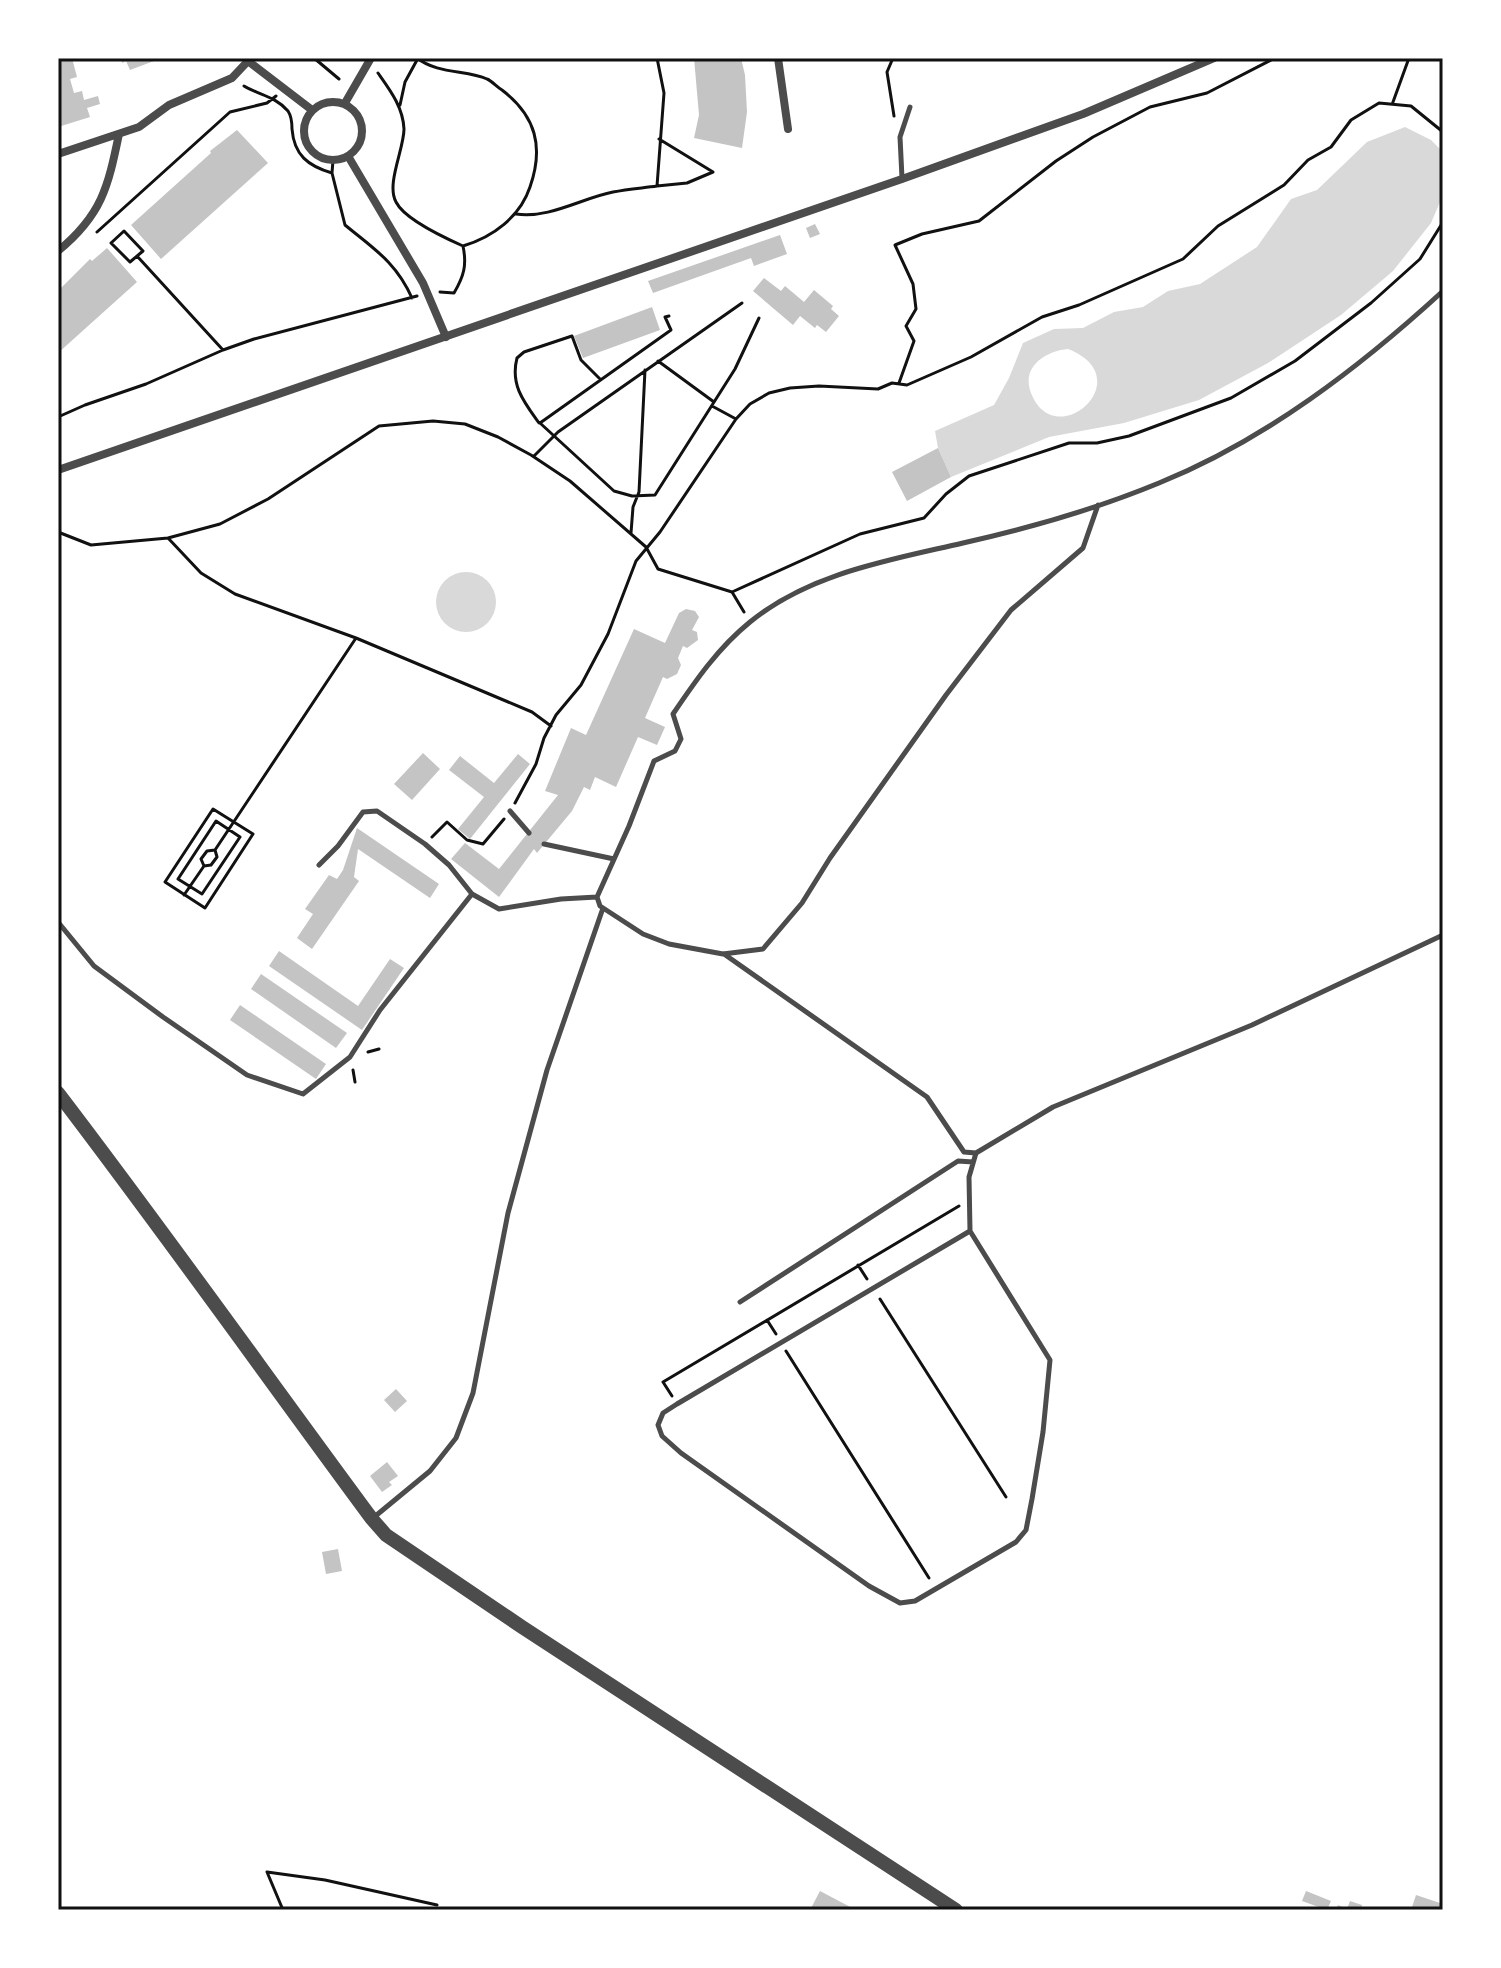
<svg xmlns="http://www.w3.org/2000/svg" width="1501" height="1968" font-family="'Golos Text',sans-serif">
	<rect width="100%" height="100%" fill="#fff"/>
	<path fill="#d9d9d9" fill-rule="evenodd" d="M1405 127 1431 140 1443 152V195L1431 223 1393 271 1341 315 1268 363 1199 400 1124 423 1049 437 951 477 938 448 935 431 994 405 1009 378 1023 343 1054 329 1083 328 1114 312 1143 307 1168 291 1200 284 1257 247 1291 199 1317 190 1367 142ZM1068 349C1142 378 1055 455 1031 393 1021 367 1045 351 1068 349Z
		M436 602a30 30 0 1 1 60 0a30 30 0 1 1-60 0Z"/>
	<path fill="#c4c4c4" d="M58 58H72L77 77 70 79 74 93 82 91 84 100 98 96 100 104 87 108 90 117 58 127Z
		M121 58H162L130 70 126 61 122 63Z
		M694 58H741L745 75 747 112 742 148 694 138 699 115Z
		M237 130 268 163 161 259 131 225 211 153 210 151Z
		M815 224 820 234 810 238 806 228Z
		M780 235 787 254 754 266 751 258 653 293 648 281Z
		M107 248 137 282 58 353V291L90 259 92 261Z
		M764 278 781 291 785 286 804 302 814 290 833 306 831 309 839 316 826 332 817 325 815 328 800 316 793 325 753 291Z
		M652 307 660 330 583 358 574 336Z
		M938 448 951 477 907 501 892 472Z
		M686 609 695 611 699 617 692 630 697 632 698 640 687 648 683 646 678 658 681 665 677 674 667 679 663 677 645 718 665 727 657 745 638 737 616 787 595 777 590 790 584 787 572 811 537 853 534 849 499 897 451 859 465 843 499 869 558 795 545 791 571 728 586 735 634 629 665 643 679 613Z
		M423 753 440 769 412 800 394 784Z
		M518 754 530 764 470 839 458 829 484 797 449 770 460 756 494 783Z
		M357 828 439 884 430 898 358 849 354 877 359 881 312 949 297 938 313 914 305 909 329 875 337 879 343 870Z
		M279 951 358 1006 390 959 404 968 362 1030 269 966Z
		M261 974 347 1033 336 1048 251 989Z
		M240 1005 326 1064 316 1079 230 1020Z
		M396 1389 407 1401 395 1412 384 1400Z
		M387 1462 398 1476 389 1482 392 1485 382 1492 370 1476Z
		M338 1549 342 1571 326 1574 322 1552Z
		M820 1891 856 1910H810Z
		M1306 1891 1331 1901 1327 1910 1302 1901Z
		M1416 1895 1443 1904V1910H1421L1412 1907Z
		M1350 1901 1362 1905 1361 1910H1336L1338 1905 1347 1909Z"/>
	<g fill="none" stroke-linecap="round" stroke-linejoin="round">
		<path stroke="#111" stroke-width="3" d="M314 58 339 79
			M893 58 887 72 894 116
			M378 73C390 90 403 107 404 129 404 149 386 184 396 202 405 220 445 238 463 246 493 237 520 217 530 187 544 147 536 116 502 90 497 87 492 81 487 79 467 70 437 74 417 58
			M244 86C259 95 275 96 288 111 292 117 292 123 292 129 294 155 308 166 332 173
			M1393 102 1409 58
			M400 105 405 82 417 60
			M333 160 332 173 345 225C374 249 396 262 412 298
			M657 186 687 183 713 172 659 139
			M516 214C549 219 582 198 613 192 628 189 643 188 657 186L664 93 657 58
			M124 231 143 251 130 262 111 243Z
			M97 232 230 112 267 103 276 96
			M137 256 223 350
			M440 292 454 293C464 276 467 265 463 246
			M669 316 665 317 671 330 540 423 614 491 632 496 655 495 735 369 759 318
			M658 361 714 402
			M899 383 914 341 906 326 916 309 913 284 895 245 922 234 979 221 1056 161 1093 137 1150 107 1207 93 1275 58
			M712 406 736 419
			M58 417 85 405 146 384 223 350 254 339 417 296
			M539 423C524 402 510 385 517 358L524 352 572 336 581 360 600 379
			M534 456 558 432 742 303
			M58 532 91 545 168 538
			M631 533 633 507 639 492 645 370
			M732 592 860 534 924 518 946 494 969 476 1069 443H1097L1129 436 1231 398 1295 361 1371 303 1420 259 1443 222
			M551 726 532 712 356 638 235 594 201 573 168 538 220 524 268 499 379 426 433 421 465 424 498 437 531 455 570 481 646 547 658 569 732 592 744 612
			M515 803 536 764 544 738 556 715 581 685 608 634 636 561 660 532 736 419 750 404 769 393 790 388 819 386 878 389 892 383 907 385 971 357 1042 317 1079 305 1183 259 1218 226 1284 185 1308 160 1331 147 1351 120 1379 103 1411 106 1443 132
			M213 809 253 834 205 908 165 882Z
			M216 821 240 837 202 894 178 879Z
			M432 837 447 822 467 840 483 844 504 819
			M215 850 356 638
			M215 850 217 857 211 865 204 866 201 859 207 851Z
			M184 895 204 866
			M368 1052 379 1049
			M353 1070 355 1082
			M858 1265 867 1279
			M880 1299 1006 1497
			M767 1320 776 1334
			M786 1351 929 1578
			M672 1396 663 1382 959 1206
			M283 1910 267 1872 325 1880 437 1905"/>
		<path stroke="#4c4c4c" stroke-width="5" d="M902 178 900 137 910 107
			M58 485V489
			M510 811 529 833
			M544 844 614 859
			M319 865 338 846 363 812 377 811 425 844 449 865 472 894 499 909 561 899 597 897
			M597 897 629 826 654 761 675 751 681 739 673 714C696 680 718 648 750 622 810 573 890 560 963 543 1030 528 1096 509 1159 483 1265 440 1359 368 1443 291
			M597 897 600 906 643 934 669 944 723 954 763 949 802 903 830 858 946 695 1011 610 1083 548 1098 505
			M58 922 94 966 163 1017 247 1075 303 1094 350 1057 380 1010 472 894
			M724 954 927 1097 964 1152 976 1153
			M970 1231 677 1404 663 1413 658 1425 662 1436 681 1453 869 1586 900 1603 915 1601 1016 1542 1026 1530 1032 1499 1043 1432 1050 1360 970 1231 969 1177 976 1153 1053 1107 1252 1025 1443 935
			M740 1302 958 1161 973 1162
			M373 1518 430 1471 456 1438 473 1393 508 1213 547 1070 603 908"/>
		<path stroke="#4c4c4c" stroke-width="8" d="M778 58 788 129
			M304 131a29 29 0 1 1 58 0a29 29 0 1 1-58 0Z
			M345 103 371 58
			M58 154 139 127 169 105 232 78 248 61 312 110
			M348 156 423 283 446 337
			M58 251C102 215 108 187 119 134
			M58 470 902 179 1083 114 1214 58"/>
		<path stroke="#4c4c4c" stroke-width="14" d="M58 1093C165 1233 267 1377 372 1519L386 1535 522 1627 956 1910"/>
	</g>
	<rect width="1501" height="1968" fill="none" stroke="#ffffff" stroke-width="120"/>
	<rect x="60" y="60" width="1381" height="1848" fill="none" stroke="#111" stroke-width="3"/>
</svg>
